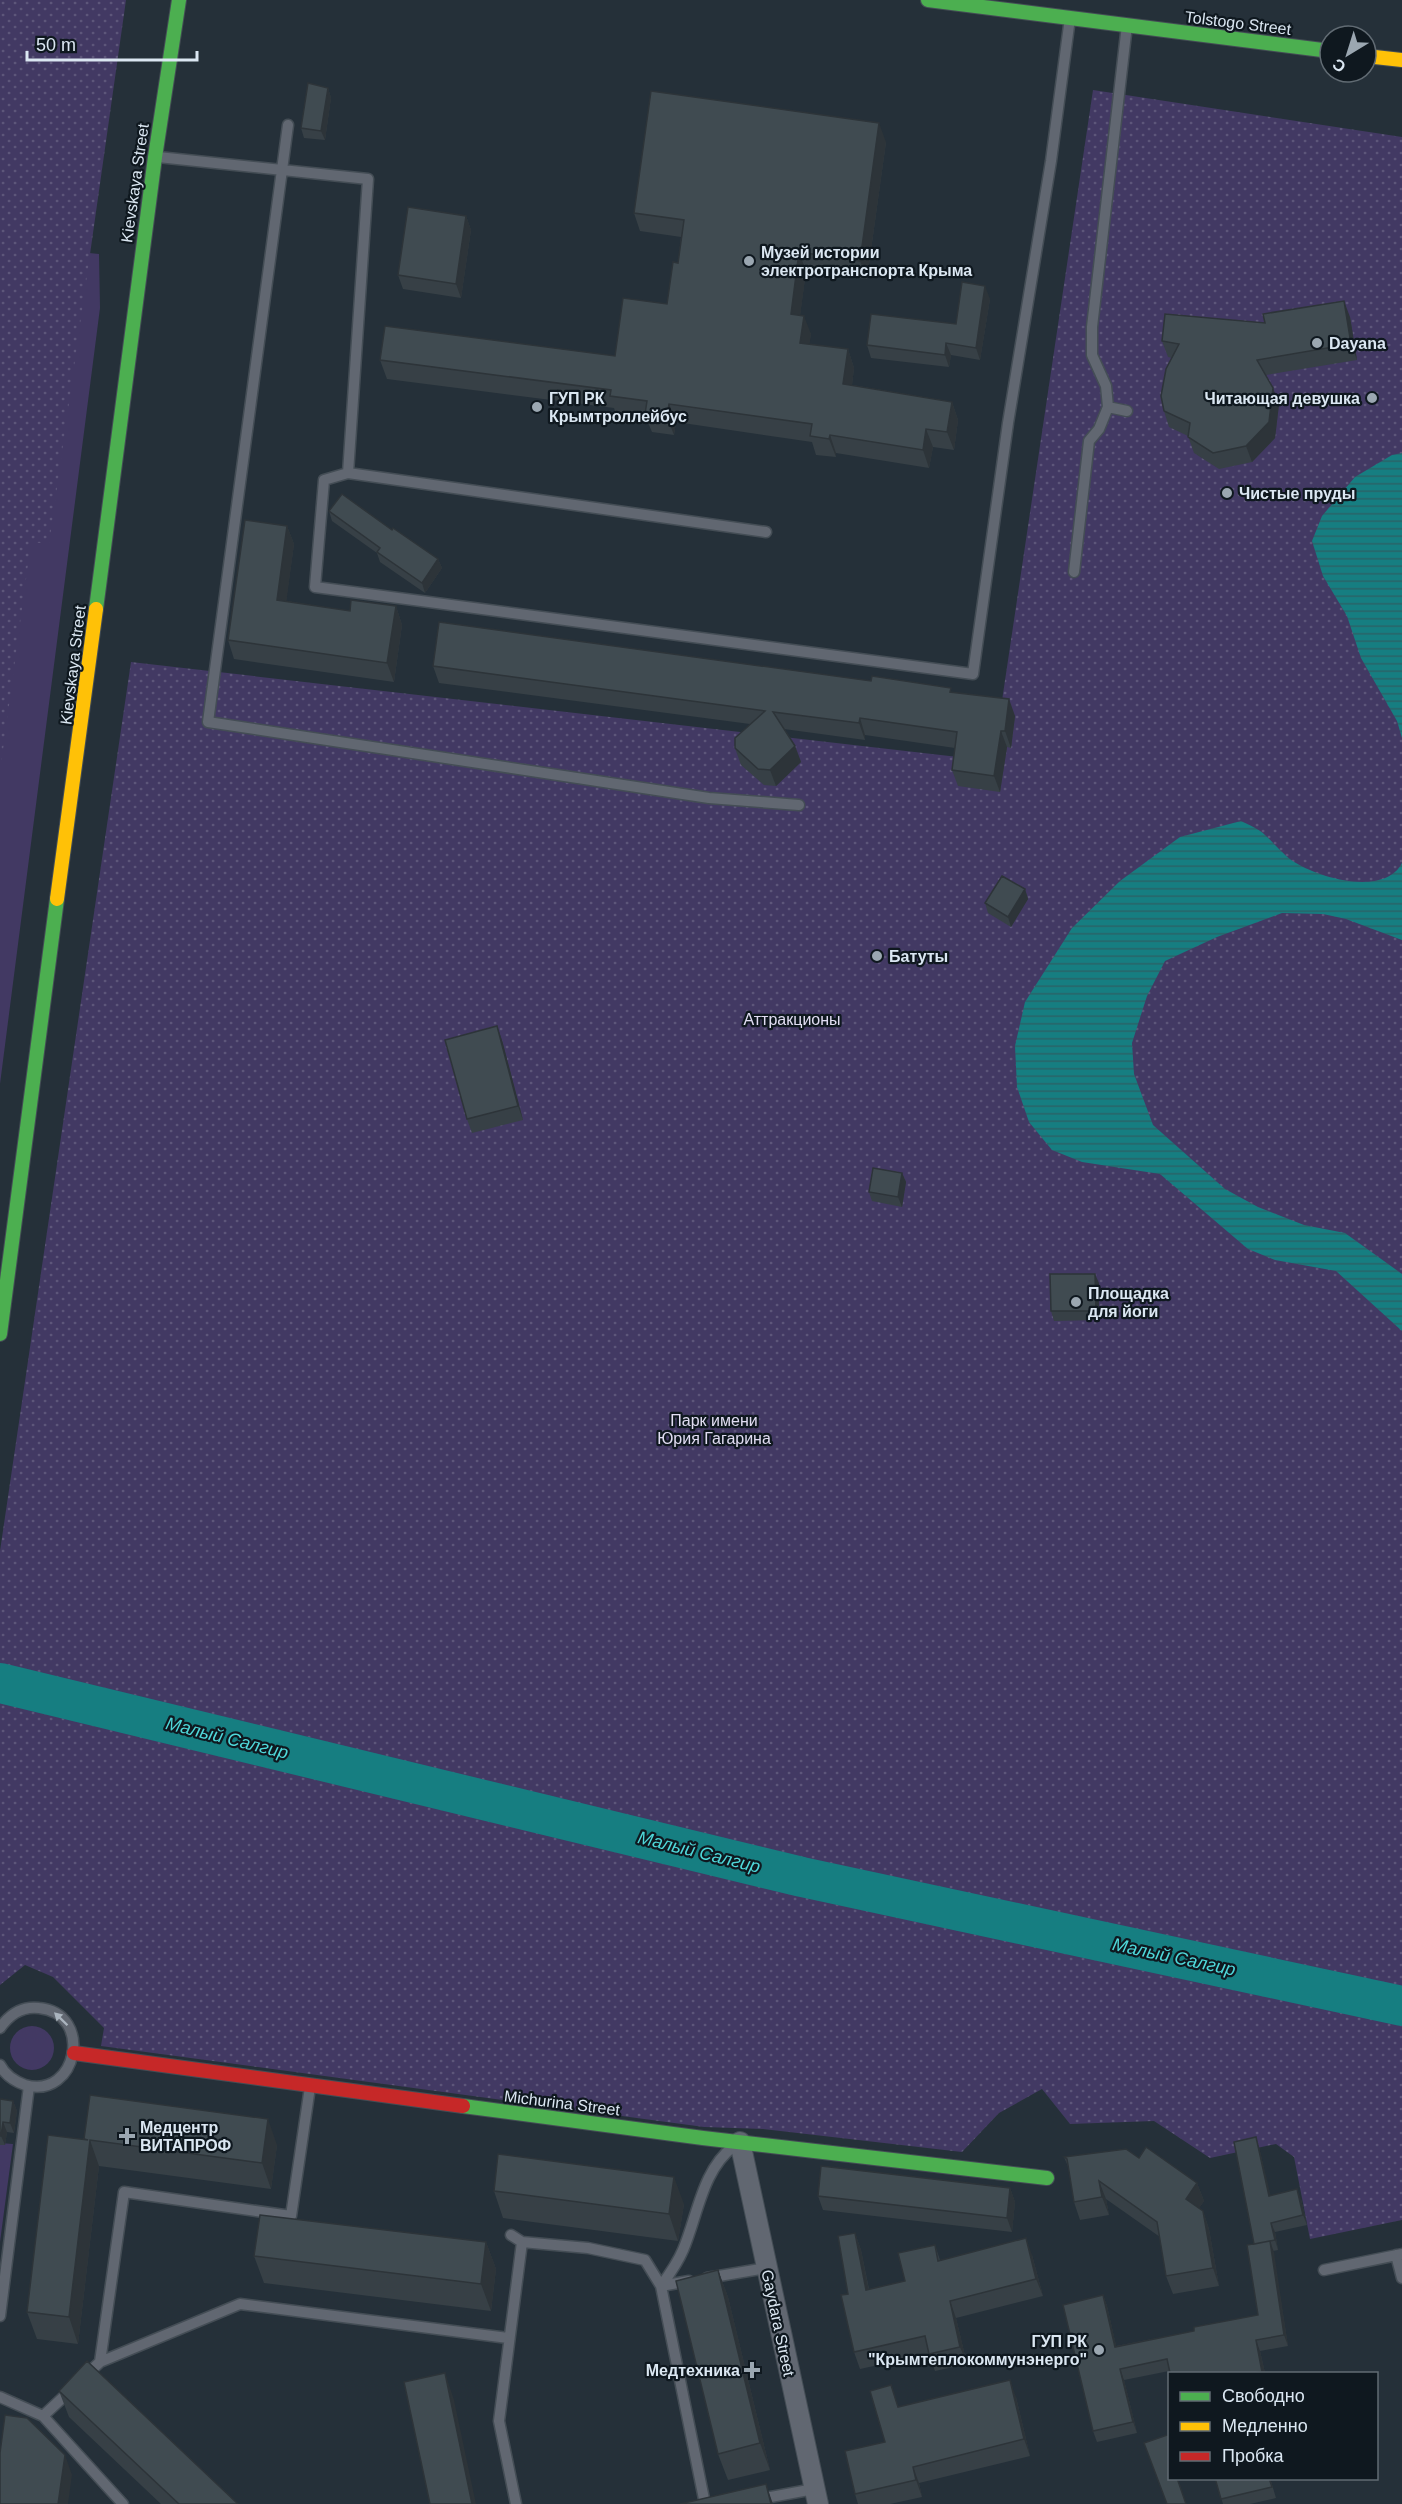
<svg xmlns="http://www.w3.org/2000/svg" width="1402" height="2504" font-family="Arial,sans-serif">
	<defs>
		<pattern id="park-dots" width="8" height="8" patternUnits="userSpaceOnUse" patternTransform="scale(1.5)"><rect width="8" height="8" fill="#423963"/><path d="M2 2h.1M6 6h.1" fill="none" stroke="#5d567a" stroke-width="1.8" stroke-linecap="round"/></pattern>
		<pattern id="water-rules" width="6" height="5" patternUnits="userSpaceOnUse" patternTransform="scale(1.5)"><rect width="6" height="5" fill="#167e81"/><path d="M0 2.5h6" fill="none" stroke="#2a6468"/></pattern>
	</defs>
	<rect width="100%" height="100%" fill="#253039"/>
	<path fill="#423963" d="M70 251 99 254 100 308 0 1084V551Z
		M10 2048a22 22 0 1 1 44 0a22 22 0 1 1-44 0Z
		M0 2143 13 2144 0 2242Z"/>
	<path fill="url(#park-dots)" d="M0 0H126L49 544 31 542 0 772Z
		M1093 90 1402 137V2220L1310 2239 1294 2157 1276 2144 1210 2158 1154 2121 1070 2124 1042 2089 999 2113 962 2152 763 2129 704 2127 101 2046 104 2028 53 1977 25 1965 0 1985V1551L131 662 993 761Z"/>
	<path fill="url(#water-rules)" d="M1402 453V738L1397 721 1361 658 1347 616 1323 576 1312 541 1322 516 1355 477 1392 455Z
		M1241 821C1249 825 1259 829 1265 835 1275 844 1285 857 1296 863 1322 879 1385 896 1402 863V940L1346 919 1323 914 1282 913 1217 937 1165 961 1147 996 1132 1043 1134 1074 1153 1125 1225 1189 1258 1207 1304 1225 1345 1233 1402 1274V1331L1336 1271 1275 1260 1248 1249 1160 1174 1082 1162 1052 1150 1029 1122 1017 1087 1015 1046 1025 1002 1072 928 1120 881 1180 837Z"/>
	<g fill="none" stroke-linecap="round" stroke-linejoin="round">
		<path stroke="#167e81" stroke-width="40" d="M0 1683 802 1877 1402 2006"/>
		<g stroke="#444d55" stroke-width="13">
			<path id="lane" d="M288 125 208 722 709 798 799 805
				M158 157 368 179 348 473 766 532
				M1108 407 1127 411
				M348 473 324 480 315 587 973 674 1008 423 1051 161 1070 18
				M1074 572 1089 441 1099 429 1108 407 1106 386 1092 355V327L1127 25
				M0 2028C9 2015 22 2006 39 2008 94 2013 78 2100 25 2085 14 2081 5 2075 0 2065
				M511 2235 522 2242 588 2248 645 2260 661 2286 705 2504
				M1396 2255 1402 2278
				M1324 2270 1402 2254
				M707 2278 766 2268
				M689 2281 661 2286C669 2275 678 2262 683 2250 698 2215 702 2170 734 2146
				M0 2316 29 2086
				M100 2362 240 2304 508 2338
				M85 2376 100 2362 124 2192 291 2216 310 2087
				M0 2397 43 2416 123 2504
				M43 2416 72 2389
				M516 2504 499 2421 522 2242
				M733 2504 814 2489"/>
		</g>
		<g stroke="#444d55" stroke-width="22">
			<path id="street" d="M740 2142 818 2504"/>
		</g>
		<g stroke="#444d55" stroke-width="16">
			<path id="fast" d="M928 0 1330 51
				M96 609 155 157 179 0
				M0 1334 57 899
				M463 2106 703 2138 1047 2178"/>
		</g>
		<g stroke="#444d55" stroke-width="16">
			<path id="slow" d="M1366 56 1402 60
				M57 899 96 609"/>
		</g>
		<g stroke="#444d55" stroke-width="16">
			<path id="jam" d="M74 2053 463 2106"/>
		</g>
		<use href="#lane" stroke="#616771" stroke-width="10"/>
		<use href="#street" stroke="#616771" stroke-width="20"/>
		<use href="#fast" stroke="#4caf50" stroke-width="14"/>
		<use href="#slow" stroke="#ffc107" stroke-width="14"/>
		<use href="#jam" stroke="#c62828" stroke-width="14"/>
	</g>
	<path fill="#374046" d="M328 88 331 98 325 140 304 138 301 128Z
		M886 142 867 279 806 271 800 315 811 334 809 344 848 349 854 368 852 385 952 402 958 420 954 450 933 447 929 468 836 453V457L816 455 812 442 676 422 674 435 652 432 646 418 616 414 614 408 387 379 380 360 615 356 667 304 678 263 681 237 640 231 634 213Z
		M466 216 471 230 461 298 403 289 398 275Z
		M990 299 980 360 951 355 949 367 871 358 867 345 956 324Z
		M1350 317 1357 360 1266 375 1279 404 1275 438 1252 462 1219 469 1194 453 1188 436 1169 427 1164 411 1172 358 1168 357 1162 341 1265 323Z
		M329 511 392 530 438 559 442 568 425 593 380 562 377 553 332 521Z
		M287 526 294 544 286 601 350 611 396 606 402 625 394 682 234 659 228 640Z
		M433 666 953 693 1015 716 1011 748 1007 747 1000 792 958 786 952 770 955 748 865 735V740L784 729 795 746 801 762 776 786 764 785 741 765 735 748 750 724 439 683Z
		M1025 889 1028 899 1011 927 988 913 985 903Z
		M502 1040 523 1120 472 1133 467 1119Z
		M902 1173 906 1182 902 1207 872 1201 869 1192Z
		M1099 1283V1320L1054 1321 1051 1311Z
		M0 2099 13 2101 17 2111 14 2133 7 2132 5 2145H0Z
		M84 2139 277 2145 271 2189 99 2166 78 2344 37 2339 27 2312Z
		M1259 2147 1270 2196 1301 2199 1307 2225 1275 2232 1278 2250 1273 2251 1288 2346 1260 2351 1265 2373H1170L1169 2371 1124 2380 1137 2433 1097 2442 1093 2431 1103 2295 1107 2306 1116 2346 1194 2331 1258 2315 1254 2244Z
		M1064 2157 1139 2158 1197 2183 1204 2201 1199 2208 1203 2211 1209 2229 1219 2286 1173 2294 1166 2276 1160 2237 1106 2199 1109 2215 1080 2220 1074 2202 1069 2169Z
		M1010 2188 1015 2202 1012 2232 823 2210 818 2196Z
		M494 2191 684 2204 678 2241 503 2218Z
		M855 2233 861 2250 869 2289 905 2281 935 2245 940 2260 1032 2255 1043 2296 956 2318 967 2364 935 2371 929 2354 860 2369 854 2352 848 2294Z
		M486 2242 496 2269 491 2311 264 2283 254 2256Z
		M718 2270 728 2297 770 2470 728 2480 718 2454Z
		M59 2391 238 2504H161L69 2417Z
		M1016 2397 1030 2456 919 2483 922 2497 890 2504H858L855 2494 885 2442 899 2407Z
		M1215 2478H1270L1276 2498 1250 2504H1223Z"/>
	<path fill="#2d3439" d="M328 88 331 98 325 140 321 131Z
		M879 123 886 142 867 279 860 261Z
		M466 216 471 230 461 298 456 284Z
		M799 252 806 271 798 332 791 314Z
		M985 286 990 299 980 360 976 348Z
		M1344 301 1350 317 1357 360 1351 344Z
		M804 316 811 334 807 361 800 343Z
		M946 343 951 355 949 367 945 355Z
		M848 349 854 368 850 402 843 384Z
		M1273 388 1279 404 1275 438 1252 462 1246 446Z
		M952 402 958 420 954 450 947 432Z
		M669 404 676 422 674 435 667 417Z
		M926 429 933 447 929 468 923 450Z
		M830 435 836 453V457L829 439Z
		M287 526 294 544 284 619 277 600Z
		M438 559 442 568 425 593 422 583Z
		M396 606 402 625 394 682 387 663Z
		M1009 699 1015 716 1011 748 1005 731Z
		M860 718 865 735V740L859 723Z
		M1001 731 1007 747 1000 792 994 776Z
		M795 746 801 762 776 786 770 770Z
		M1025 889 1028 899 1011 927 1008 917Z
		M497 1026 502 1040 523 1120 518 1106Z
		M902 1173 906 1182 902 1207 898 1197Z
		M1095 1274 1099 1283V1320L1096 1311Z
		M13 2101 17 2111 14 2133 10 2123Z
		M268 2119 277 2145 271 2189 262 2163Z
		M3 2122 7 2132 5 2145 1 2136Z
		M1256 2137 1259 2147 1273 2205 1269 2196Z
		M90 2140 99 2166 78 2344 69 2317Z
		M674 2177 684 2204 678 2241 669 2214Z
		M1099 2181 1106 2199 1109 2215 1102 2197Z
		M1197 2183 1204 2201 1193 2217 1186 2199Z
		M1010 2188 1015 2202 1012 2232 1007 2218Z
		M1297 2189 1301 2199 1307 2225 1303 2215Z
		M1203 2211 1209 2229 1219 2286 1213 2268Z
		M1271 2223 1275 2232 1278 2250 1275 2240Z
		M855 2233 861 2250 872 2306 866 2290Z
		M1026 2238 1032 2255 1043 2296 1036 2279Z
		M1270 2241 1274 2252 1288 2346 1284 2335Z
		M486 2242 496 2269 491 2311 481 2284Z
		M718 2270 728 2297 770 2470 760 2443Z
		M1103 2295 1107 2306 1119 2358 1115 2347Z
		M950 2301 956 2318 967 2364 960 2347Z
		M1256 2340 1260 2351 1265 2373H1263L1262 2372Z
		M1120 2369 1124 2380 1137 2433 1133 2422Z
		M445 2373 454 2400 476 2504H472Z
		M1010 2380 1016 2397 1030 2456 1024 2439Z
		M65 2455 72 2475 68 2504H58Z
		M913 2467 919 2483 922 2497 916 2480Z
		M766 2484 773 2504H771Z"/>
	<path fill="#404b51" stroke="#2d3439" stroke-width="1.5" d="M308 83 328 88 321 131 301 128Z
		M651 91 879 123 860 261 799 252 791 314 804 316 800 343 848 349 843 384 952 402 947 432 926 429 923 450 830 435 829 439 810 436 812 424 669 404 667 417 645 414 647 401 610 396 611 390 380 360 385 326 615 356 623 298 667 304 673 262 678 263 684 220 634 213Z
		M408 207 466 216 456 284 398 275Z
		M962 282 985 286 976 348 946 343 945 355 867 345 871 314 956 324Z
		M1344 301 1351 344 1257 360 1273 388 1269 422 1246 446 1213 453 1188 437 1190 423 1164 411 1161 396 1166 369 1179 344 1162 341 1165 314 1265 323 1263 314Z
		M342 494 392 530 393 528 438 559 422 583 377 552 380 548 329 511Z
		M245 520 287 526 277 600 350 611 351 600 396 606 387 663 228 640Z
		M439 622 871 681 872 676 951 688 950 692 1009 699 1005 731H1001L994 776 952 770 957 732 860 718 859 723 773 712 795 746 770 770 758 769 735 748V738L765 711 433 666Z
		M1002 876 1025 889 1008 917 985 903Z
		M497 1026 518 1106 467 1119 445 1040Z
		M873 1168 902 1173 898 1197 869 1192Z
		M1050 1274H1095L1096 1311H1051Z
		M90 2095 268 2119 262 2163 90 2140 69 2317 27 2312 48 2135 88 2140 84 2139Z
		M0 2099 13 2101 10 2123 3 2122 1 2136H0Z
		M1256 2137 1269 2196 1297 2189 1303 2215 1271 2223 1275 2240 1254 2244 1234 2142Z
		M1146 2147 1197 2183 1186 2199 1203 2211 1213 2268 1166 2276 1157 2222 1099 2181 1102 2197 1074 2202 1067 2159 1064 2157 1126 2149 1139 2158Z
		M498 2154 674 2177 669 2214 494 2191Z
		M821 2166 1010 2188 1007 2218 818 2196Z
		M260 2215 486 2242 481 2284 254 2256Z
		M855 2233 866 2290 905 2281 898 2253 935 2245 938 2261 1026 2238 1036 2279 950 2301 960 2347 929 2354 925 2336 854 2352 841 2295 848 2294 838 2236Z
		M1270 2241 1284 2335 1256 2340 1262 2372 1253 2373H1170L1167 2359 1120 2369 1133 2422 1093 2431 1063 2305 1103 2295 1115 2347 1194 2331V2327L1258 2315 1247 2245Z
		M718 2270 760 2443 718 2454 676 2281Z
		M87 2361 238 2504H179L59 2391Z
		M445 2373 472 2504H430L404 2382Z
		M1010 2380 1024 2439 913 2467 916 2480 855 2494 845 2451 885 2442 870 2391 891 2385 898 2407Z
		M5 2415 27 2418 65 2455 58 2504H0V2453Z
		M1170 2434V2478H1177L1186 2504H1167L1144 2443Z
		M1215 2478H1269L1272 2487 1221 2499Z
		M766 2484 771 2504H680Z"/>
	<defs><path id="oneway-solid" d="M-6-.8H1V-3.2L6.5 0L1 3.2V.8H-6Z" transform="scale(1.5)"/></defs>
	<use fill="#aab4be" href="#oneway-solid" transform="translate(61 2019) rotate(-136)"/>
	<g fill="#9ba7b1" stroke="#0f181f" stroke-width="2">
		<circle cx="749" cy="261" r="6"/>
		<circle cx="1317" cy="343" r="6"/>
		<circle cx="1372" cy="398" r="6"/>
		<circle cx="537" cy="407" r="6"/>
		<circle cx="1227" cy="493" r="6"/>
		<circle cx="877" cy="956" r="6"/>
		<circle cx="1076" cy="1302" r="6"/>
		<path d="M124 2127h6v6h6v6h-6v6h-6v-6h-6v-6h6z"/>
		<circle cx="1099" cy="2350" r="6"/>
		<path d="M749 2361h6v6h6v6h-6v6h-6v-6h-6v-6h6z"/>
	</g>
	<g text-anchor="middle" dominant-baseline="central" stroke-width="4.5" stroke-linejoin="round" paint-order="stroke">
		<g font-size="16" fill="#dbe7f2" stroke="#0f181f">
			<text transform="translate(1238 23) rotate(7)">Tolstogo Street</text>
			<text transform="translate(135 183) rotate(-82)">Kievskaya Street</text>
			<text transform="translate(73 665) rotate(-83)">Kievskaya Street</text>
			<text transform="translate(562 2103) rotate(7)">Michurina Street</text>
			<text transform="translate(778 2323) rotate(78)">Gaydara Street</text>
		</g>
		<g font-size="16" font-weight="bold" fill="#dbe7f2" stroke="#0f181f" text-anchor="start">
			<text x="761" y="252">Музей истории<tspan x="761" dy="18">электротранспорта Крыма</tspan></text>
			<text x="1329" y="343">Dayana</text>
			<text x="549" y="398">ГУП РК<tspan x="549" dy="18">Крымтроллейбус</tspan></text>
			<text x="1360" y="398" text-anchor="end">Читающая девушка</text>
			<text x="1239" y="493">Чистые пруды</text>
			<text x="889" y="956">Батуты</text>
			<text x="1088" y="1293">Площадка<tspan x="1088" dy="18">для йоги</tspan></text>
			<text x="140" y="2127">Медцентр<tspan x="140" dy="18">ВИТАПРОФ</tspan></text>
			<text x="1087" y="2341" text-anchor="end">ГУП РК<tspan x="1087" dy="18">"Крымтеплокоммунэнерго"</tspan></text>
			<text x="740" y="2370" text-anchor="end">Медтехника</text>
		</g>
		<g font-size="16" fill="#e1ddf2" stroke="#0f181f">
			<text x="792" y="1019">Аттракционы</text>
			<text x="714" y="1420">Парк имени<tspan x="714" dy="18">Юрия Гагарина</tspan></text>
		</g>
		<g font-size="18" font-style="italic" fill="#4fd8da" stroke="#0f181f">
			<text transform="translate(227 1738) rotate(14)">Малый Салгир</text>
			<text transform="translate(699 1852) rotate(14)">Малый Салгир</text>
			<text transform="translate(1174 1957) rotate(12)">Малый Салгир</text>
		</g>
	</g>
	<rect x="1168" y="2372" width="210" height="108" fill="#0f181f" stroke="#616b73" stroke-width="1.5"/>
	<rect x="1180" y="2392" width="30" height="9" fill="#4caf50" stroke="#616b73" stroke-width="1.5"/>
	<text x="1222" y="2402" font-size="18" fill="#dbe7f2">Свободно</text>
	<rect x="1180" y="2422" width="30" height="9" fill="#ffc107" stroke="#616b73" stroke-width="1.5"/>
	<text x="1222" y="2432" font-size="18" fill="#dbe7f2">Медленно</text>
	<rect x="1180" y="2452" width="30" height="9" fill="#c62828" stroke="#616b73" stroke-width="1.5"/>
	<text x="1222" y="2462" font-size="18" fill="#dbe7f2">Пробка</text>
	<g transform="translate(1348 54) rotate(218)"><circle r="28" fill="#0f181f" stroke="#616b73" stroke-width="1.5"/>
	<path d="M0-4.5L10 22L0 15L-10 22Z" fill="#9ba7b1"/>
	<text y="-9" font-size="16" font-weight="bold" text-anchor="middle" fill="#dbe7f2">С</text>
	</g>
	<path d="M27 51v9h170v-9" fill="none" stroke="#dbe7f2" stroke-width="3"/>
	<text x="36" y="51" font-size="18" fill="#dbe7f2" stroke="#0f181f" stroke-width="4.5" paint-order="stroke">50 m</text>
</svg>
